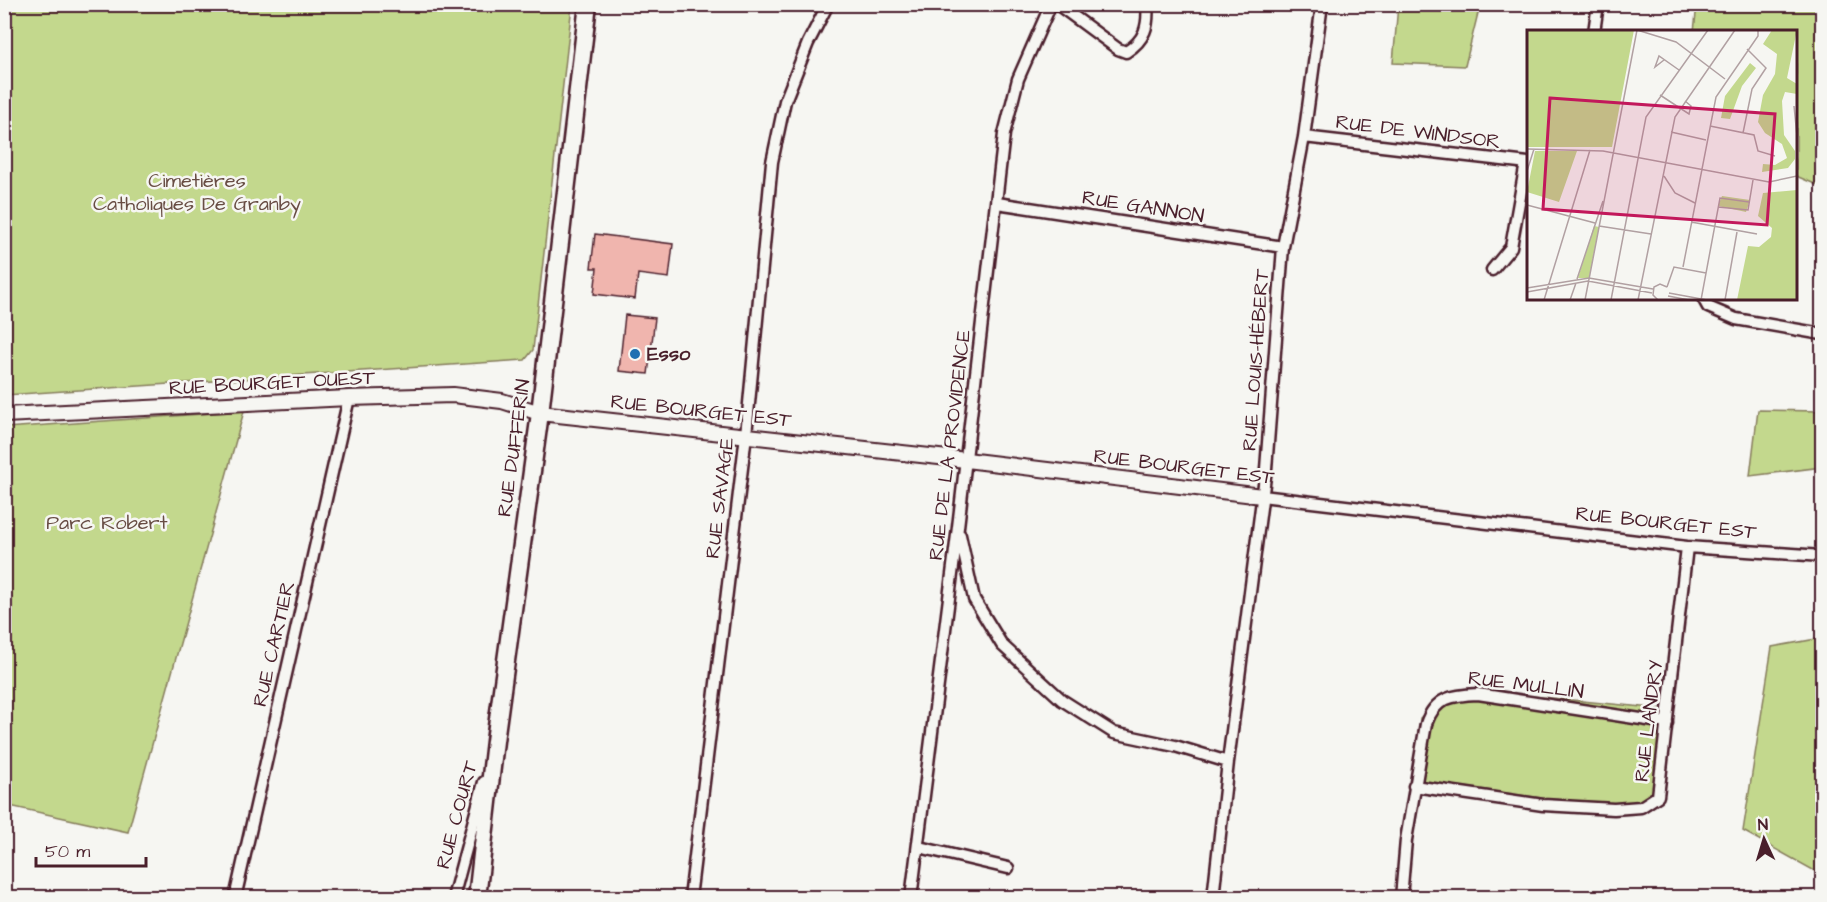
<svg xmlns="http://www.w3.org/2000/svg" width="1827" height="902" font-family="'Architects Daughter',sans-serif">
	<rect width="100%" height="100%" fill="#f6f6f2"/>
	<filter id="ink" filterUnits="userSpaceOnUse"><feTurbulence type="fractalNoise" baseFrequency=".0167" numOctaves="2"/><feDisplacementMap in="SourceGraphic" scale="12" xChannelSelector="R" yChannelSelector="G"/><feConvolveMatrix kernelMatrix="1 2 1 2 8 2 1 2 1" color-interpolation-filters="sRGB"/></filter>
	<g filter="url(#ink)">
		<path fill="#c3d88d" stroke="#867c5c" stroke-width="1.5" d="M5 4 572 5 533 350 525 360 5 395Z
			M1398 5H1480L1465 66 1393 63Z
			M1697 5H1822V187L1796 176V32L1694 31Z
			M1758 410 1822 411V467L1750 476Z
			M244 411 128 832 5 805V428Z
			M1822 638V875L1743 831 1772 647Z
			M1471 690 1672 710 1656 795 1650 809 1603 807 1416 780 1420 718 1445 694Z"/>
		<path fill="#f0b5ae" stroke="#4a1f2b" stroke-width="1.5" d="M595 234 673 244 669 278 638 274 635 299 594 294 597 268H591Z
			M625 315 655 318 648 374 619 371Z"/>
		<g fill="none" stroke-linecap="round" stroke-linejoin="round">
			<g stroke="#4a1f2b" stroke-width="15">
				<path id="minor" d="M1057 4 1118 49 1126 52C1145 40 1149 26 1147 4
					M1594 32 1598 4
					M1304 137 1528 163
					M997 203 1283 247
					M1492 270 1511 247 1526 163
					M1703 298 1708 307 1736 319 1822 334
					M1262 496 1687 547 1822 556
					M960 535 974 599 1002 645 1062 700 1114 733 1175 746 1228 762
					M1414 786 1543 805 1614 809 1641 807 1658 796 1687 547
					M919 847 1008 868
					M235 898 349 398
					M453 898 484 782
					M690 898 746 435 772 162 785 101 808 43 828 4
					M911 898 958 527 1004 134 1018 79 1051 4
					M1213 898 1228 762 1266 469 1283 247 1304 137 1322 4
					M1401 898 1406 840 1426 724C1435 697 1453 695 1478 694L1667 723"/>
			</g>
			<g stroke="#4a1f2b" stroke-width="18">
				<path id="tertiary" d="M4 415 349 398 453 395 502 401 540 413 966 460 1262 496"/>
			</g>
			<g stroke="#4a1f2b" stroke-width="21">
				<path id="secondary" d="M477 898 495 741 540 413 588 4"/>
			</g>
			<use href="#minor" stroke="#f6f6f2" stroke-width="10"/>
			<use href="#tertiary" stroke="#f6f6f2" stroke-width="14"/>
			<use href="#secondary" stroke="#f6f6f2" stroke-width="16"/>
		</g>
	</g>
	<circle fill="#1f6fb2" stroke="#f6f6f2" stroke-width="2" cx="635" cy="354" r="6"/>
	<g text-anchor="middle" dominant-baseline="central" stroke-width="5" stroke-linejoin="round" paint-order="stroke">
		<g font-size="20" fill="#4a1f2b" stroke="#f6f6f2">
			<text transform="translate(1418 132) rotate(7)">RUE DE WINDSOR</text>
			<text transform="translate(1143 207) rotate(9)">RUE GANNON</text>
			<text transform="translate(1256 360) rotate(-86)">RUE LOUIS-HÉBERT</text>
			<text transform="translate(272 383) rotate(-3)">RUE BOURGET OUEST</text>
			<text transform="translate(701 411) rotate(6)">RUE BOURGET EST</text>
			<text transform="translate(950 445) rotate(-83)">RUE DE LA PROVIDENCE</text>
			<text transform="translate(514 448) rotate(-82)">RUE DUFFERIN</text>
			<text transform="translate(1184 467) rotate(7)">RUE BOURGET EST</text>
			<text transform="translate(720 498) rotate(-83)">RUE SAVAGE</text>
			<text transform="translate(1666 523) rotate(6)">RUE BOURGET EST</text>
			<text transform="translate(274 644) rotate(-77)">RUE CARTIER</text>
			<text transform="translate(1526 685) rotate(7)">RUE MULLIN</text>
			<text transform="translate(1649 721) rotate(-83)">RUE LANDRY</text>
			<text transform="translate(457 815) rotate(-75)">RUE COURT</text>
		</g>
		<g font-size="20" fill="#684d44" stroke="#f6f6f2">
			<text x="197" y="181">Cimetières<tspan x="197" dy="23">Catholiques De Granby</tspan></text>
			<text x="107" y="523">Parc Robert</text>
		</g>
		<g font-size="20" font-weight="bold" fill="#4a1f2b" stroke="#f6f6f2" text-anchor="start">
			<text x="647" y="354">Esso</text>
		</g>
	</g>
	<g transform="translate(1527 30)">
		<rect width="270" height="270" fill="#f6f6f2"/>
		<path d="M0 0H107L85 117H0ZM245 0H270L260 48 270 54V64L258 62 255 71 257 105 268 121V129L261 138 235 142 236 134 248 135 260 128 255 114 238 103 231 92 236 65 248 44 250 24 236 14ZM223 33 229 38 215 56 203 89 194 88 198 66ZM8 121H50L32 172 0 162ZM270 160V270H210L221 216 232 217 244 207 245 198 231 186 236 163ZM195 166 223 170 219 182 191 176ZM67 196 72 197 62 248H51Z" fill="#c3d88d"/>
		<path fill="none" stroke="#b1a0a2" stroke-width="1.5" d="M110 0 149 12 198 49M137 30 128 37 132 26 152 40M133 65 162 84 164 76 158 71M267 76 270 106M183 96 227 105 231 121 248 126M144 102 179 110M216 103 225 59 239 38 220 19M0 119 76 121 242 152 270 146M0 141 7 119M137 146 148 163 168 173M0 175 68 193M191 177 221 180 226 150M164 192 230 204M72 196 124 204M156 237 189 67 231 6V0M50 249 76 171M140 257 147 237 179 243M0 258 62 248 126 259M0 262 61 251 125 263M142 263 180 270M141 266 162 270M17 270 63 120M43 270 49 253M58 270 110 0M84 270 119 87 181 0M111 270 148 87 208 0M131 270 126 265 127 257 133 254 140 257M174 270 193 168 222 172M198 270 210 202"/>
		<path fill="#c2185b" fill-opacity="0.15" stroke="#c2185b" stroke-width="3" d="M23 68 248 84 240 195 16 179Z"/>
		<rect width="270" height="270" fill="none" stroke="#4a1f2b" stroke-width="3"/>
	</g>
	<rect width="1827" height="902" fill="none" stroke="#f6f6f2" stroke-width="24"/>
	<rect x="12" y="12" width="1803" height="878" fill="none" stroke="#4a1f2b" stroke-width="2" filter="url(#ink)"/>
	<g transform="translate(1764 839) rotate(356)" stroke="#f6f6f2" stroke-width="4.5" paint-order="stroke">
	<path d="M0-4.5L10 22L0 15L-10 22Z" fill="#4a1f2b"/>
	<text y="-9" font-size="16" font-weight="bold" text-anchor="middle" fill="#4a1f2b">N</text>
	</g>
	<path d="M36 857v9h110v-9" fill="none" stroke="#4a1f2b" stroke-width="3"/>
	<text x="45" y="857" font-size="18" fill="#4a1f2b" stroke="#f6f6f2" stroke-width="4.5" paint-order="stroke">50 m</text>
</svg>
